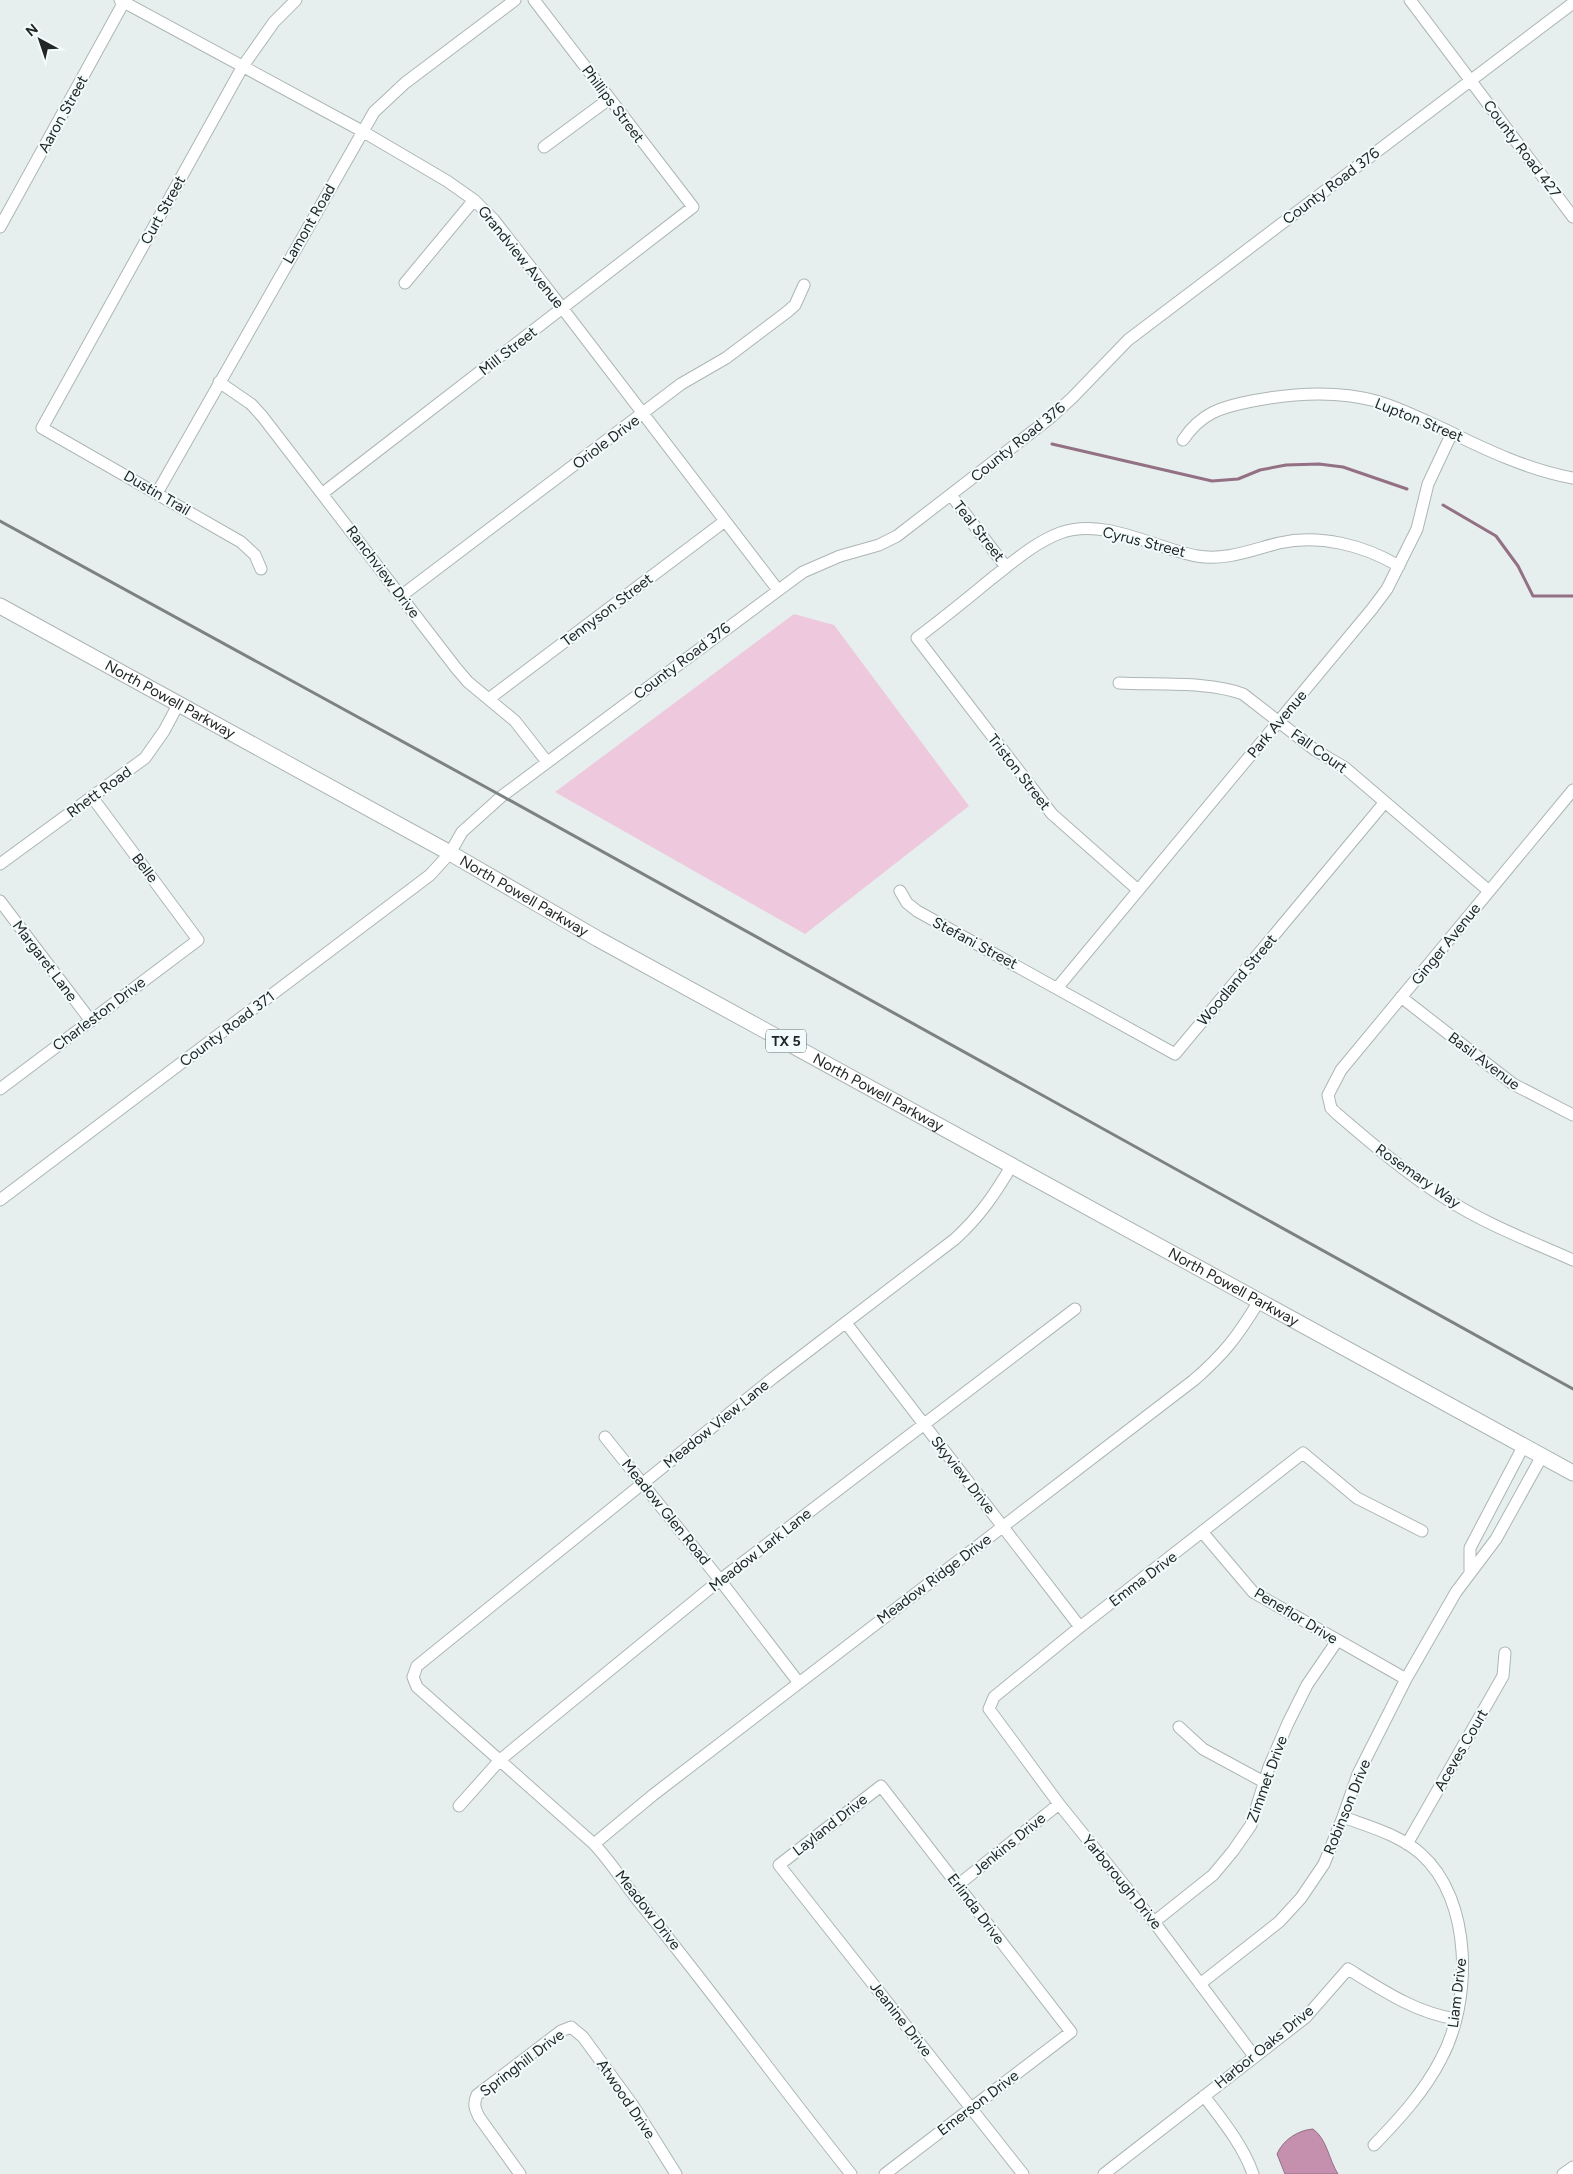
<svg xmlns="http://www.w3.org/2000/svg" width="1573" height="2174" font-family="Figtree,sans-serif">
	<rect width="100%" height="100%" fill="#e6efee"/>
	<path fill="#eec9dd" d="M794 614 834 625 969 806 805 934 555 792Z"/>
	<path fill="#c490ad" stroke="#937084" d="M1313 2129C1327 2139 1329 2160 1338 2174H1285L1277 2154C1283 2140 1298 2130 1313 2129Z"/>
	<g fill="none" stroke-linecap="round" stroke-linejoin="round">
		<path stroke="#937084" stroke-width="3" d="M1052 444 1212 481 1238 479 1260 470 1286 465 1319 464 1343 467 1407 489
			M1443 505 1496 536 1518 566 1533 596H1573"/>
		<g stroke="#adb5b5" stroke-width="13">
			<path id="minor" d="M120 0 362 131 447 181 474 200 494 220 563 309 778 590
				M1410 0 1573 217
				M544 147 609 99
				M0 227 125 0
				M405 283 474 200
				M219 382 251 404 262 416 456 668 468 682 515 721 547 762
				M1183 440C1201 413 1221 407 1252 401 1293 393 1336 390 1376 401 1401 408 1423 420 1446 430 1486 450 1529 470 1573 478
				M157 493 374 112 405 83 515 0
				M323 493 693 207 534 0
				M951 495 1006 567
				M261 569 255 555 241 542 42 428 243 66 274 22 296 0
				M401 596 681 384 726 358 787 312 795 305 804 285
				M1119 683C1156 685 1210 681 1243 694L1315 750 1344 767 1489 891
				M490 698 725 521
				M1573 790 1341 1070 1328 1095 1331 1108 1336 1113C1371 1143 1406 1173 1445 1198 1485 1224 1530 1241 1573 1260
				M0 864 145 758 164 731 179 703
				M1138 890 1052 814 917 638C942 619 967 599 991 579 1013 562 1034 543 1060 533 1104 517 1154 548 1197 556 1225 561 1251 550 1279 543 1320 534 1363 545 1399 566
				M900 891 907 903 917 911 1175 1054 1385 802
				M0 901 91 1021
				M1058 987 1372 609 1387 589 1417 529 1428 484 1452 433
				M1401 997 1513 1084 1573 1115
				M0 1089 198 940 92 797
				M0 1200 430 875 450 853 462 832 502 796 803 572 840 556 879 545 897 536 1050 418 1072 398 1128 340 1573 3
				M846 1323 1080 1627
				M605 1437 720 1580 799 1683
				M1203 1533 1253 1592 1406 1679
				M1470 1572V1548L1524 1445
				M1179 1727 1203 1749 1264 1782
				M459 1806 500 1760 720 1580 1075 1309
				M1343 1817C1370 1827 1400 1835 1421 1854 1473 1900 1472 2002 1441 2059 1424 2092 1400 2118 1374 2145
				M594 1844 653 1795 1194 1380C1224 1354 1238 1336 1259 1301
				M1407 1844 1503 1676 1505 1653
				M958 1885 1059 1804
				M1154 1922 1213 1875 1233 1851 1251 1825 1269 1767 1288 1723 1307 1685 1337 1641
				M1200 1984 1279 1922 1301 1898 1324 1864 1343 1817 1358 1774 1406 1679 1456 1592 1496 1539 1542 1456
				M1254 2056 1154 1922 1059 1804 989 1709 994 1697 1080 1627 1303 1453 1357 1498 1422 1531
				M1204 2096C1222 2120 1243 2145 1253 2174
				M520 2174 479 2117C475 2109 473 2104 477 2095L561 2031 571 2027 583 2037 632 2104 676 2174
				M851 2174C778 2083 710 1988 636 1898 622 1880 610 1861 594 1844L417 1687 413 1677 417 1666 773 1378 955 1239C980 1216 995 1194 1012 1165
				M885 2174 1071 2032 881 1786 779 1865 1023 2174
				M1104 2174 1306 2017 1348 1969C1382 1990 1416 2013 1456 2019
				M1563 2174 1573 2167"/>
		</g>
		<g stroke="#adb5b5" stroke-width="17">
			<g id="major">
				<path id="s1" d="M0 606 450 853 598 939 1573 1473"/>
			</g>
		</g>
		<use href="#minor" stroke="#fff" stroke-width="11"/>
		<use href="#major" stroke="#fff" stroke-width="15"/>
		<path stroke="#7c8282" stroke-width="3" d="M0 521 502 796 1573 1389"/>
	</g>
	<g text-anchor="middle" dominant-baseline="central" stroke-width="4" stroke-linejoin="round" paint-order="stroke">
		<rect fill="#f3fcfc" stroke="#616666" stroke-width="1" x="766" y="1029.5" width="40" height="23" rx="4"/>
		<g font-size="14" font-weight="bold" fill="#222626">
			<text x="786" y="1041">TX 5</text>
		</g>
		<g font-size="15" fill="#222626" stroke="#f3fcfc">
			<text transform="translate(613 104) rotate(53)">Phillips Street</text>
			<text transform="translate(63 114) rotate(-61)">Aaron Street</text>
			<text transform="translate(1522 149) rotate(53)">County Road 427</text>
			<text transform="translate(1331 186) rotate(-37)">County Road 376</text>
			<text transform="translate(163 210) rotate(-61)">Curt Street</text>
			<text transform="translate(309 224) rotate(-60)">Lamont Road</text>
			<text transform="translate(521 257) rotate(51)">Grandview Avenue</text>
			<text transform="translate(508 351) rotate(-38)">Mill Street</text>
			<text transform="translate(1419 420) rotate(22)">Lupton Street</text>
			<text transform="translate(606 442) rotate(-37)">Oriole Drive</text>
			<text transform="translate(1018 442) rotate(-39)">County Road 376</text>
			<text transform="translate(157 493) rotate(30)">Dustin Trail</text>
			<text transform="translate(979 531) rotate(52)">Teal Street</text>
			<text transform="translate(1144 542) rotate(14)">Cyrus Street</text>
			<text transform="translate(383 572) rotate(53)">Ranchview Drive</text>
			<text transform="translate(607 610) rotate(-37)">Tennyson Street</text>
			<text transform="translate(682 661) rotate(-37)">County Road 376</text>
			<text stroke="none"><textPath href="#s1" startOffset="194">North Powell Parkway</textPath></text>
			<text transform="translate(1277 724) rotate(-50)">Park Avenue</text>
			<text transform="translate(1319 751) rotate(35)">Fall Court</text>
			<text transform="translate(1019 772) rotate(52)">Triston Street</text>
			<text transform="translate(99 792) rotate(-36)">Rhett Road</text>
			<text transform="translate(145 868) rotate(53)">Belle</text>
			<text stroke="none"><textPath href="#s1" startOffset="599">North Powell Parkway</textPath></text>
			<text transform="translate(975 943) rotate(28)">Stefani Street</text>
			<text transform="translate(1446 944) rotate(-51)">Ginger Avenue</text>
			<text transform="translate(45 961) rotate(53)">Margaret Lane</text>
			<text transform="translate(1237 980) rotate(-50)">Woodland Street</text>
			<text transform="translate(99 1014) rotate(-37)">Charleston Drive</text>
			<text transform="translate(227 1029) rotate(-37)">County Road 371</text>
			<text transform="translate(1484 1061) rotate(37)">Basil Avenue</text>
			<text stroke="none"><textPath href="#s1" startOffset="1004">North Powell Parkway</textPath></text>
			<text transform="translate(1418 1176) rotate(35)">Rosemary Way</text>
			<text stroke="none"><textPath href="#s1" startOffset="1409">North Powell Parkway</textPath></text>
			<text transform="translate(716 1424) rotate(-39)">Meadow View Lane</text>
			<text transform="translate(963 1475) rotate(52)">Skyview Drive</text>
			<text transform="translate(666 1512) rotate(51)">Meadow Glen Road</text>
			<text transform="translate(760 1550) rotate(-38)">Meadow Lark Lane</text>
			<text transform="translate(934 1579) rotate(-37)">Meadow Ridge Drive</text>
			<text transform="translate(1143 1579) rotate(-37)">Emma Drive</text>
			<text transform="translate(1296 1616) rotate(31)">Peneflor Drive</text>
			<text transform="translate(1461 1750) rotate(-60)">Aceves Court</text>
			<text transform="translate(1267 1779) rotate(-70)">Zimmet Drive</text>
			<text transform="translate(1347 1807) rotate(-68)">Robinson Drive</text>
			<text transform="translate(830 1825) rotate(-38)">Layland Drive</text>
			<text transform="translate(1009 1844) rotate(-39)">Jenkins Drive</text>
			<text transform="translate(1122 1882) rotate(51)">Yarborough Drive</text>
			<text transform="translate(976 1909) rotate(53)">Erlinda Drive</text>
			<text transform="translate(648 1910) rotate(52)">Meadow Drive</text>
			<text transform="translate(1457 1993) rotate(-83)">Liam Drive</text>
			<text transform="translate(901 2019) rotate(52)">Jeanine Drive</text>
			<text transform="translate(1264 2047) rotate(-39)">Harbor Oaks Drive</text>
			<text transform="translate(522 2063) rotate(-37)">Springhill Drive</text>
			<text transform="translate(626 2099) rotate(56)">Atwood Drive</text>
			<text transform="translate(978 2103) rotate(-37)">Emerson Drive</text>
		</g>
	</g>
	<g transform="translate(40 40) rotate(320)" stroke="#f3fcfc" stroke-width="4" paint-order="stroke">
	<path d="M0-4L9 19L0 12L-9 19Z" fill="#222626"/>
	<text y="-8" font-size="14" font-weight="bold" text-anchor="middle" fill="#222626">N</text>
	</g>
</svg>
